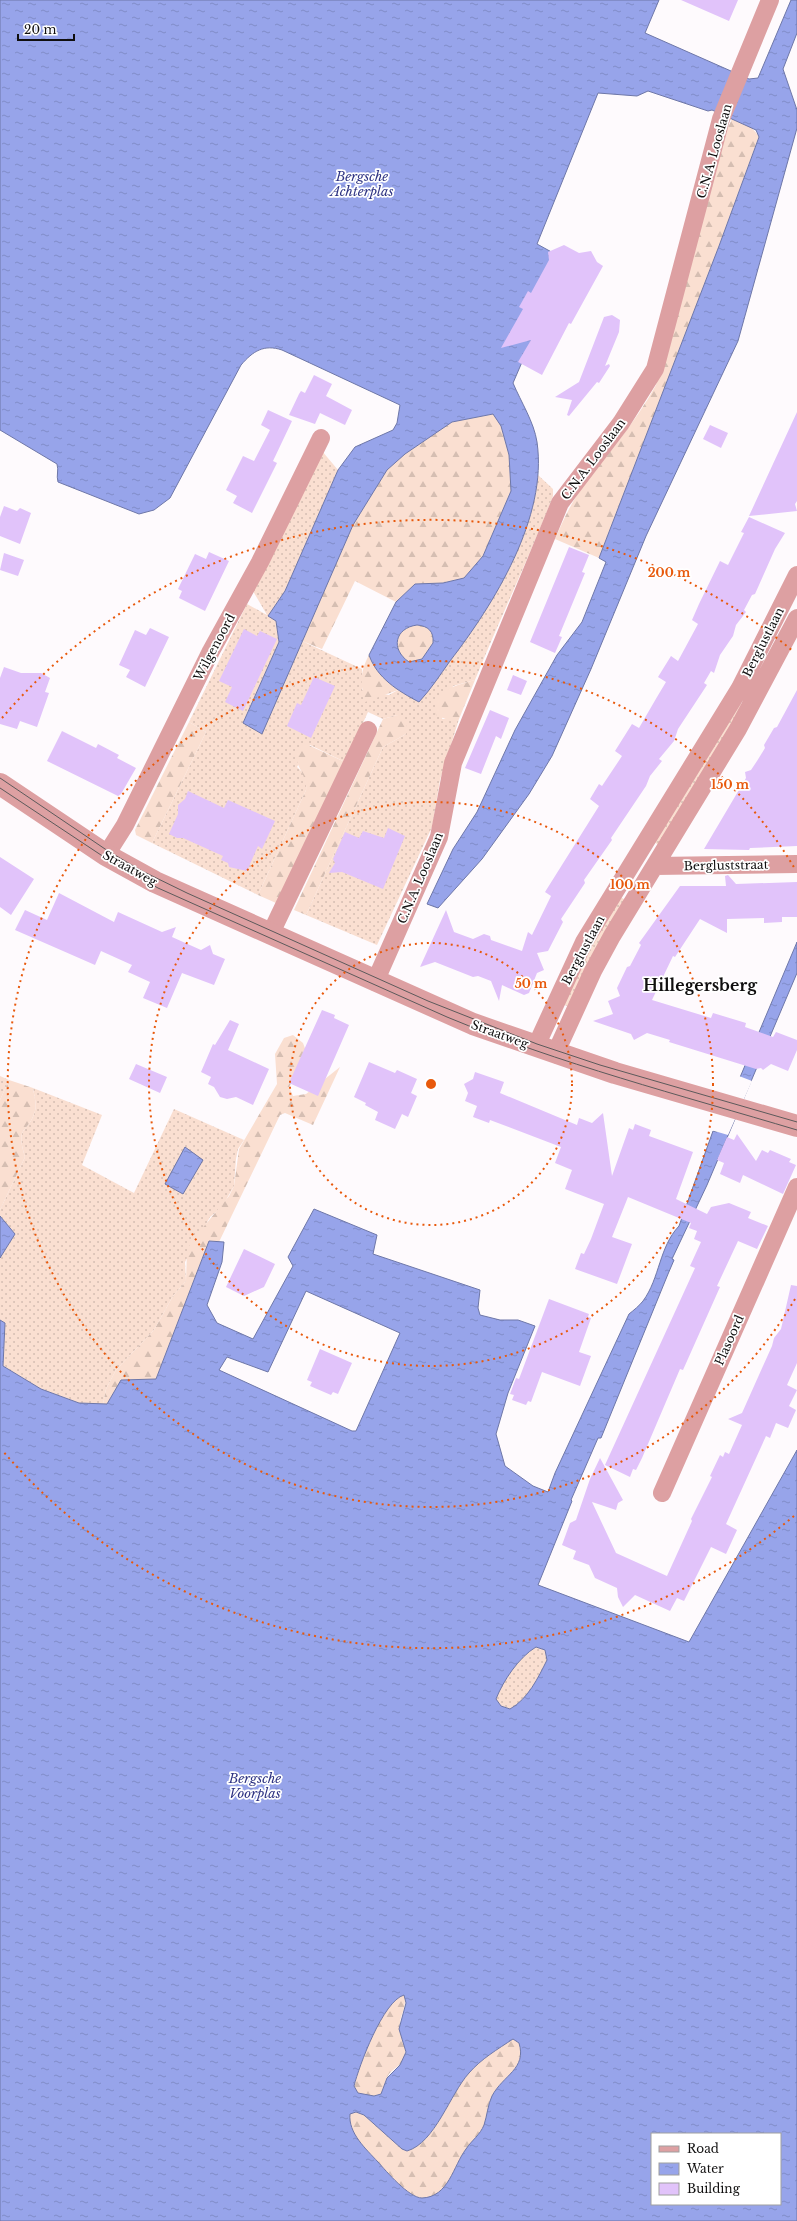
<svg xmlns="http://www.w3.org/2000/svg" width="797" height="2221" font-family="'Libre Baskerville',serif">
	<defs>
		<pattern id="grass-dots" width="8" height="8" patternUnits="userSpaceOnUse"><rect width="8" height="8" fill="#fadfd1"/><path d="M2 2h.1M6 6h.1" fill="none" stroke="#d5beb2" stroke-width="1.8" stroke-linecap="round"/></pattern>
		<pattern id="forest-firs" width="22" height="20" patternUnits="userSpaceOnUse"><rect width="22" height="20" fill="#fadfd1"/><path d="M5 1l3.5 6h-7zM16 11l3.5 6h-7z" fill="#d5beb2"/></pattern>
		<pattern id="water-ripples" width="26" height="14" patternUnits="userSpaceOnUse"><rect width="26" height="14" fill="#97a4ea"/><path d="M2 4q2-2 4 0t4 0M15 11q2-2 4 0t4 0" fill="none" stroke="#818cc8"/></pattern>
	</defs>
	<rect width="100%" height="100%" fill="#fefafd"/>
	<path fill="url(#grass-dots)" d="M322 451 338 470 285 591 268 616 276 621 279 642 243 722 262 733 302 641 362 669V690L389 695 398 690 419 701C473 631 522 565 538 475L553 489V496C529 558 500 618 475 680L453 686 442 719H459L440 780 432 827 377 945 306 915 383 747 406 734 397 715 383 719 368 712 345 762 310 745 297 767C305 774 307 780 306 790L258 895 152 843 206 732 189 722 247 604 267 615 253 591Z
		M739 703 744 705 660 846 654 842Z
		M619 896 627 901 570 1007 562 1004 577 968Z
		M0 1076 9 1080 0 1100Z
		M33 1088 102 1115 82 1165 134 1193 174 1109 244 1140 238 1149 236 1159 234 1186 222 1207 210 1217 185 1262 186 1281 173 1296 154 1330 116 1370 106 1389 103 1404 79 1403 41 1389 3 1366 5 1323 0 1320V1258L15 1234 0 1216V1210L25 1157C15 1124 28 1135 35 1111 37 1104 34 1095 33 1088Z
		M536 1647 545 1650 548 1659C538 1678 528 1699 510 1709L501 1706 496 1699C503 1681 519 1657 536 1647Z"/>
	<path fill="url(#forest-firs)" d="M732 119 750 126 759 136 719 246 599 558 555 539C562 523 569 507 579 492 605 456 635 424 656 385L722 140Z
		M493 414 501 426 509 455 511 491 483 556 464 578 443 583 415 584 396 602 355 581 322 649 302 641 353 525 387 470 405 454 452 422Z
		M417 625C428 626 434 631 433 643L422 659 409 662C390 649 395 628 417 625Z
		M369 655 373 665 398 690 365 702C360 683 360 672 369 655Z
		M475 680 459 719 448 720 436 715C429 691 457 685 475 680Z
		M397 715 405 719 407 726 406 734 383 747 306 915 294 910 383 719Z
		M189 722 206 732 152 843 136 835 135 830Z
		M306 744 345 762 276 903 258 895 306 790C308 772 289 764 300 746Z
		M293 1035 303 1043 307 1054 289 1087 293 1096 306 1094 340 1067 313 1125 285 1113 280 1115 219 1242 209 1241 156 1379 121 1380 107 1404H103L106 1389 116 1370 154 1330 173 1296 186 1281 187 1251 191 1242 229 1196 234 1186 239 1149 277 1084 275 1054 284 1038Z
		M9 1080 33 1088C34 1095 37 1104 35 1111 28 1135 15 1124 25 1157L0 1210V1100Z
		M404 1995C407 2006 402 2011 400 2022 398 2033 406 2042 405 2052 405 2064 395 2067 389 2074 385 2080 384 2088 381 2094L373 2096 358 2093 354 2086C359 2066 383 2001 404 1995Z
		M513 2039 519 2043C527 2069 503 2075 492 2096 488 2104 487 2116 484 2125 480 2135 472 2140 466 2149 453 2166 449 2198 422 2198 409 2198 386 2171 378 2162 366 2149 348 2133 349 2114L356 2112 364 2115 402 2149 407 2151C435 2143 450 2094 469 2073 481 2059 498 2049 513 2039Z"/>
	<path fill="url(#water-ripples)" stroke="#6e77a8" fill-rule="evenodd" d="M0 0H659L645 33 749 79 758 78 791 0H797V33L783 69 797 110V128L738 341 646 536 591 669 552 756 529 794 482 859 438 908 427 904 453 849 477 812 515 730 557 655 582 622 606 562 599 558 719 246 759 137 756 130 712 110 708 111 648 91 637 96 598 93 537 244 566 260 513 383C521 402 534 422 537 442 548 517 494 604 450 661 440 675 431 689 419 702 398 691 377 678 369 655L396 602 415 584 443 583 464 578 483 556 511 491 509 455 501 426 493 414 452 422 405 454 387 470 353 525 262 734 243 723 279 642 276 621 268 616 285 591 338 470 355 447 393 430 397 423 400 405 282 350C264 344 253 351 241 365L170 498 154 510 139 514 58 482C56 475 59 471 57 464L0 430ZM417 625C428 626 434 631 433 643L422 659 409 662C390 649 395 628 417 625Z
		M797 942V973L707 1185 672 1259 674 1260 668 1274 601 1438H598L571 1500 572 1501 538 1585 689 1642 797 1450V2221H0V1320L5 1323 3 1366 41 1389 79 1403 107 1404 121 1380 156 1379 209 1241 224 1242 222 1262 207 1305 217 1323 253 1339 293 1266 288 1257 314 1209 377 1235 373 1254 480 1290 478 1308 480 1315 500 1320H518L535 1326 508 1393 496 1434 505 1466 533 1486 548 1492 555 1473 629 1314C634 1310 639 1306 643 1301 660 1278 659 1247 679 1226L713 1131 717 1132ZM306 1291 400 1333 356 1431H352L219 1370 227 1357 268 1372ZM536 1647 545 1650 547 1660C538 1678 528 1699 510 1709L501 1706 496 1699C503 1681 519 1657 536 1647ZM404 1995 406 2003 399 2029 406 2052 400 2065 387 2078 381 2094 374 2096 358 2093 354 2086C359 2066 383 2001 404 1995ZM513 2039 519 2043C527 2069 503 2075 492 2096 488 2104 487 2116 484 2125 480 2135 472 2140 466 2149 453 2166 449 2197 422 2198 409 2198 386 2171 378 2162 366 2149 348 2133 350 2114L356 2112 364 2115 402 2149 407 2151C435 2143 450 2094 469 2073 481 2059 498 2049 513 2039ZM652 2134H780V2204H652Z
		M185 1147 203 1160 183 1194 165 1184Z
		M0 1216 15 1234 0 1258Z"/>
	<path fill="#fefafd" d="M739 1076 752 1081 728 1135 711 1130 716 1129Z"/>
	<path fill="#e1c3fa" d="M681 0H738L729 21Z
		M564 245 579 253 591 251 597 262 603 266 571 324 569 323 542 375 518 362 531 340 501 348 523 309 519 307 528 291 531 293 549 260 548 252Z
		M612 315 620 320 619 332 605 366 609 364 610 366 599 383 597 382 569 416 567 415 572 400 555 397 579 382 604 317Z
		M314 375 332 384 326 396 352 410 345 425 320 413 315 424 289 415 299 394 301 391 305 393Z
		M268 410 292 421 273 461 277 463 252 513 233 503 237 496 226 490 243 456 254 461 270 430 261 425Z
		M797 412V501L795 504 797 511 749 516Z
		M710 425 728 433 721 448 703 439Z
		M4 506 17 511 20 508 31 513 20 544 0 536V517Z
		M749 517 785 533 775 549 755 594 752 595 744 610 746 612 736 625 733 636 720 655 714 673 711 671 704 683 707 685 678 729 674 741 659 759 662 761 650 776 646 786 611 838 612 840 584 880 585 883 561 919 563 922 548 951 537 953 544 970 537 973 529 993 524 995 502 985 499 1001 491 981 478 976 473 977 435 962 420 967 446 910 454 932 473 939 484 934 490 936 491 940 522 951 528 932 532 935 551 896 545 892 599 806 590 799 599 784 602 786 622 756 615 751 632 724 639 728 657 697 666 682 658 677 671 656 678 661 698 624 692 620 699 604 720 561 728 565 744 533 741 532Z
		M569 547 589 555 582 572 585 573 559 636 562 637 555 653 530 642Z
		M209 552 229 561 205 611 179 598 182 591 178 589 195 554 206 559Z
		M4 553 24 560 18 576 0 570Z
		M150 628 169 637 145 687 126 677 130 670 119 665 135 630 146 635Z
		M244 629 257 636 260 631 277 639 243 711 225 702 232 687 219 681Z
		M4 667 21 673H41L50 678 45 692 49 693 37 727 20 721 17 729 0 724V678Z
		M513 675 527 681 521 695 507 690Z
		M314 677 335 686 311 738 287 726 297 703 301 705Z
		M797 690V846L750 848 749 850 704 849 746 778 745 772 751 770 757 761 765 748 764 745 774 728 777 727Z
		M490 710 509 718 501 739 496 736 481 774 465 768Z
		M62 731 96 748 98 744 119 755 117 758 136 768 121 794 118 796 47 761Z
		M188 791 224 808 228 800 275 821 262 849 258 846 247 871 229 867 228 863 221 860 223 856 183 838H177L169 834 178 814V805L185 799Z
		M388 828 405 836 383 889 342 872 329 873 335 863 333 859 345 832 359 838 363 831 384 838Z
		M0 857 34 879 11 915 0 907Z
		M728 875 736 884 797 882V917H782V922L764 923V918L727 919V933L700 919 675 957 673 956 652 1000 711 1018 713 1013 746 1023 745 1027 773 1037 776 1032 797 1040V1050L788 1071 771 1064 763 1070 761 1068 756 1069 669 1042 670 1040 647 1033 634 1040 631 1034 593 1021 613 1014 608 1001 620 996 617 988 627 967 630 966 641 945 639 943 680 886H726L725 876Z
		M59 893 114 922 118 912 162 932 176 927 172 937 201 950 210 945 213 954 225 959 214 985 182 973 167 1008 143 998 150 982 128 972 132 965 101 951 95 965 15 930 25 910 47 920Z
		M322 1010 335 1015 334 1018 349 1025 318 1096 289 1083Z
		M230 1020 239 1024 228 1050 269 1069 253 1105 236 1097 227 1099 220 1097 214 1087 208 1084 211 1077 201 1072 213 1044 215 1045Z
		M369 1062 395 1073 397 1070 417 1079 411 1093 417 1096 408 1117 402 1114 395 1129 375 1120 378 1112 365 1105 366 1103 354 1097Z
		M136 1064 167 1077 160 1093 129 1079Z
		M475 1072 504 1082 500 1093 577 1125 579 1118 592 1123 603 1113 612 1176 629 1128 633 1130 635 1124 651 1130 649 1136 693 1152 676 1199 707 1214 711 1207 729 1203 751 1212 748 1218 768 1226 757 1249 738 1241 717 1286 720 1287 683 1370 680 1369 642 1458 636 1470 633 1469 630 1477 605 1465 695 1268 690 1266 701 1242 694 1239 697 1231 689 1228 691 1223 628 1197 612 1237 632 1244 617 1284 575 1269 581 1253 584 1254 591 1239 604 1204 565 1189 572 1170 555 1163 561 1147 490 1120 489 1123 473 1117 477 1106 465 1101 468 1093 464 1084 473 1079Z
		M737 1134 756 1161 762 1150 768 1153 770 1150 791 1159 789 1162 796 1165 783 1194 743 1175 740 1183 720 1174 724 1163 717 1160 727 1137 734 1140Z
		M244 1249 275 1264 264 1287 244 1296 226 1287Z
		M791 1285 797 1286V1363L787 1385 797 1390 789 1406 796 1410 788 1428 776 1423 770 1438 766 1436 726 1524 737 1530 726 1554 711 1547 684 1601 677 1598 670 1611 635 1595 623 1607 618 1597 617 1588 595 1578 589 1565 573 1559 576 1551 562 1545 570 1523 576 1520 590 1479 600 1458 623 1500 618 1503 616 1510 592 1502 616 1553 667 1576 692 1521 691 1519 712 1477 710 1476 720 1455 723 1457 725 1452 729 1454 742 1425 728 1419 742 1413 772 1346 774 1338 781 1329Z
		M549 1299 589 1314 588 1317 591 1318 579 1352 591 1356 580 1386 542 1372 531 1402 528 1401 526 1405 512 1400 514 1395 510 1394 516 1378 519 1379Z
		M320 1349 352 1363 338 1394 333 1392 331 1395 310 1386 312 1382 307 1380Z"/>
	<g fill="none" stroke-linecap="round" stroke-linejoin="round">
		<path stroke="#dda0a2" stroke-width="18" d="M106 855 125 825 211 651 260 562 321 438
			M655 866 797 864
			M270 935 368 730
			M375 982 439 837 453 763 560 503 621 423 655 369 721 119 770 0
			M532 1046 537 1044 584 942 740 688 797 575
			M558 1055 557 1050 593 971 612 936 738 729 797 618
			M662 1493 797 1187"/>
		<path stroke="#dda0a2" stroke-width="22" d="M0 784 106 855 155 882 473 1024 615 1073 797 1126"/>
		<path stroke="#5c5a5b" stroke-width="1" d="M0 778 108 851 142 871 187 893 428 1001 537 1044 600 1065 797 1122
			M0 788 110 861 158 888 447 1017C560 1064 680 1095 797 1130"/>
	</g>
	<g fill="none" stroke="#e8590c" stroke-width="2" stroke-dasharray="2 4">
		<circle cx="431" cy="1084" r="141"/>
		<circle cx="431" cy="1084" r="282"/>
		<path d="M795 1299A423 423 0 1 1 795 869"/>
		<path d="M794 1516A564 564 0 0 1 2 1450M2 718A564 564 0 0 1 794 652"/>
	</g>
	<g text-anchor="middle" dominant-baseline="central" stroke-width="3.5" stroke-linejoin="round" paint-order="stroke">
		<g font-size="12" fill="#100f0f" stroke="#fff">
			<text transform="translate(714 151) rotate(-74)">C.N.A. Looslaan</text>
			<text transform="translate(593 459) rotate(-53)">C.N.A. Looslaan</text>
			<text transform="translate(763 642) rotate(-63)">Berglustlaan</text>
			<text transform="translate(214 647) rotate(-62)">Wilgenoord</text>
			<text transform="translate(726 865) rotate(-1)">Bergluststraat</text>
			<text transform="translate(130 868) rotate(29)">Straatweg</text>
			<text transform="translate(420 878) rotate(-67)">C.N.A. Looslaan</text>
			<text transform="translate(583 950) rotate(-62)">Berglustlaan</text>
			<text transform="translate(500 1034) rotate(20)">Straatweg</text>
			<text transform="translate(729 1340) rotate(-66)">Plasoord</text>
		</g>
		<g font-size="13" font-style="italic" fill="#2e3383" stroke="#fff">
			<text x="362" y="176">Bergsche<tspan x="362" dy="15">Achterplas</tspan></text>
			<text x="255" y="1778">Bergsche<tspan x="255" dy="15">Voorplas</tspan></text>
		</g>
		<g font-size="16" font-weight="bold" fill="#100f0f" stroke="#fff">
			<text x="700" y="985">Hillegersberg</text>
		</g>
	</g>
	<circle cx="431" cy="1084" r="6" fill="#e8590c" stroke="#fff" stroke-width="2"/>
	<g font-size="12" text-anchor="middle" font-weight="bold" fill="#e8590c" stroke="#fff" stroke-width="3.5" stroke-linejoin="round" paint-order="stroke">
		<text x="669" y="577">200 m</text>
		<text x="730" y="789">150 m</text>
		<text x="630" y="889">100 m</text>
		<text x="531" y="988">50 m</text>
	</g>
	<rect x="651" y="2133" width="130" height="72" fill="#ffffff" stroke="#9f9f9f"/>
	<rect x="659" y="2146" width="20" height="6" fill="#dda0a2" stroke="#9f9f9f"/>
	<text x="687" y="2153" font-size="12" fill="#100f0f">Road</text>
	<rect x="659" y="2163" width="20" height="12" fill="url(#water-ripples)" stroke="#9f9f9f"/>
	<text x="687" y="2173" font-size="12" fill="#100f0f">Water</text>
	<rect x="659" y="2183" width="20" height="12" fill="#e1c3fa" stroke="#9f9f9f"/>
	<text x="687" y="2193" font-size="12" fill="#100f0f">Building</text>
	<path d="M18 34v6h56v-6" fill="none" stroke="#100f0f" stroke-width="2"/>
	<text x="24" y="34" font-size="12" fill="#100f0f" stroke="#ffffff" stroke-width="3" paint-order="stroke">20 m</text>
</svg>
